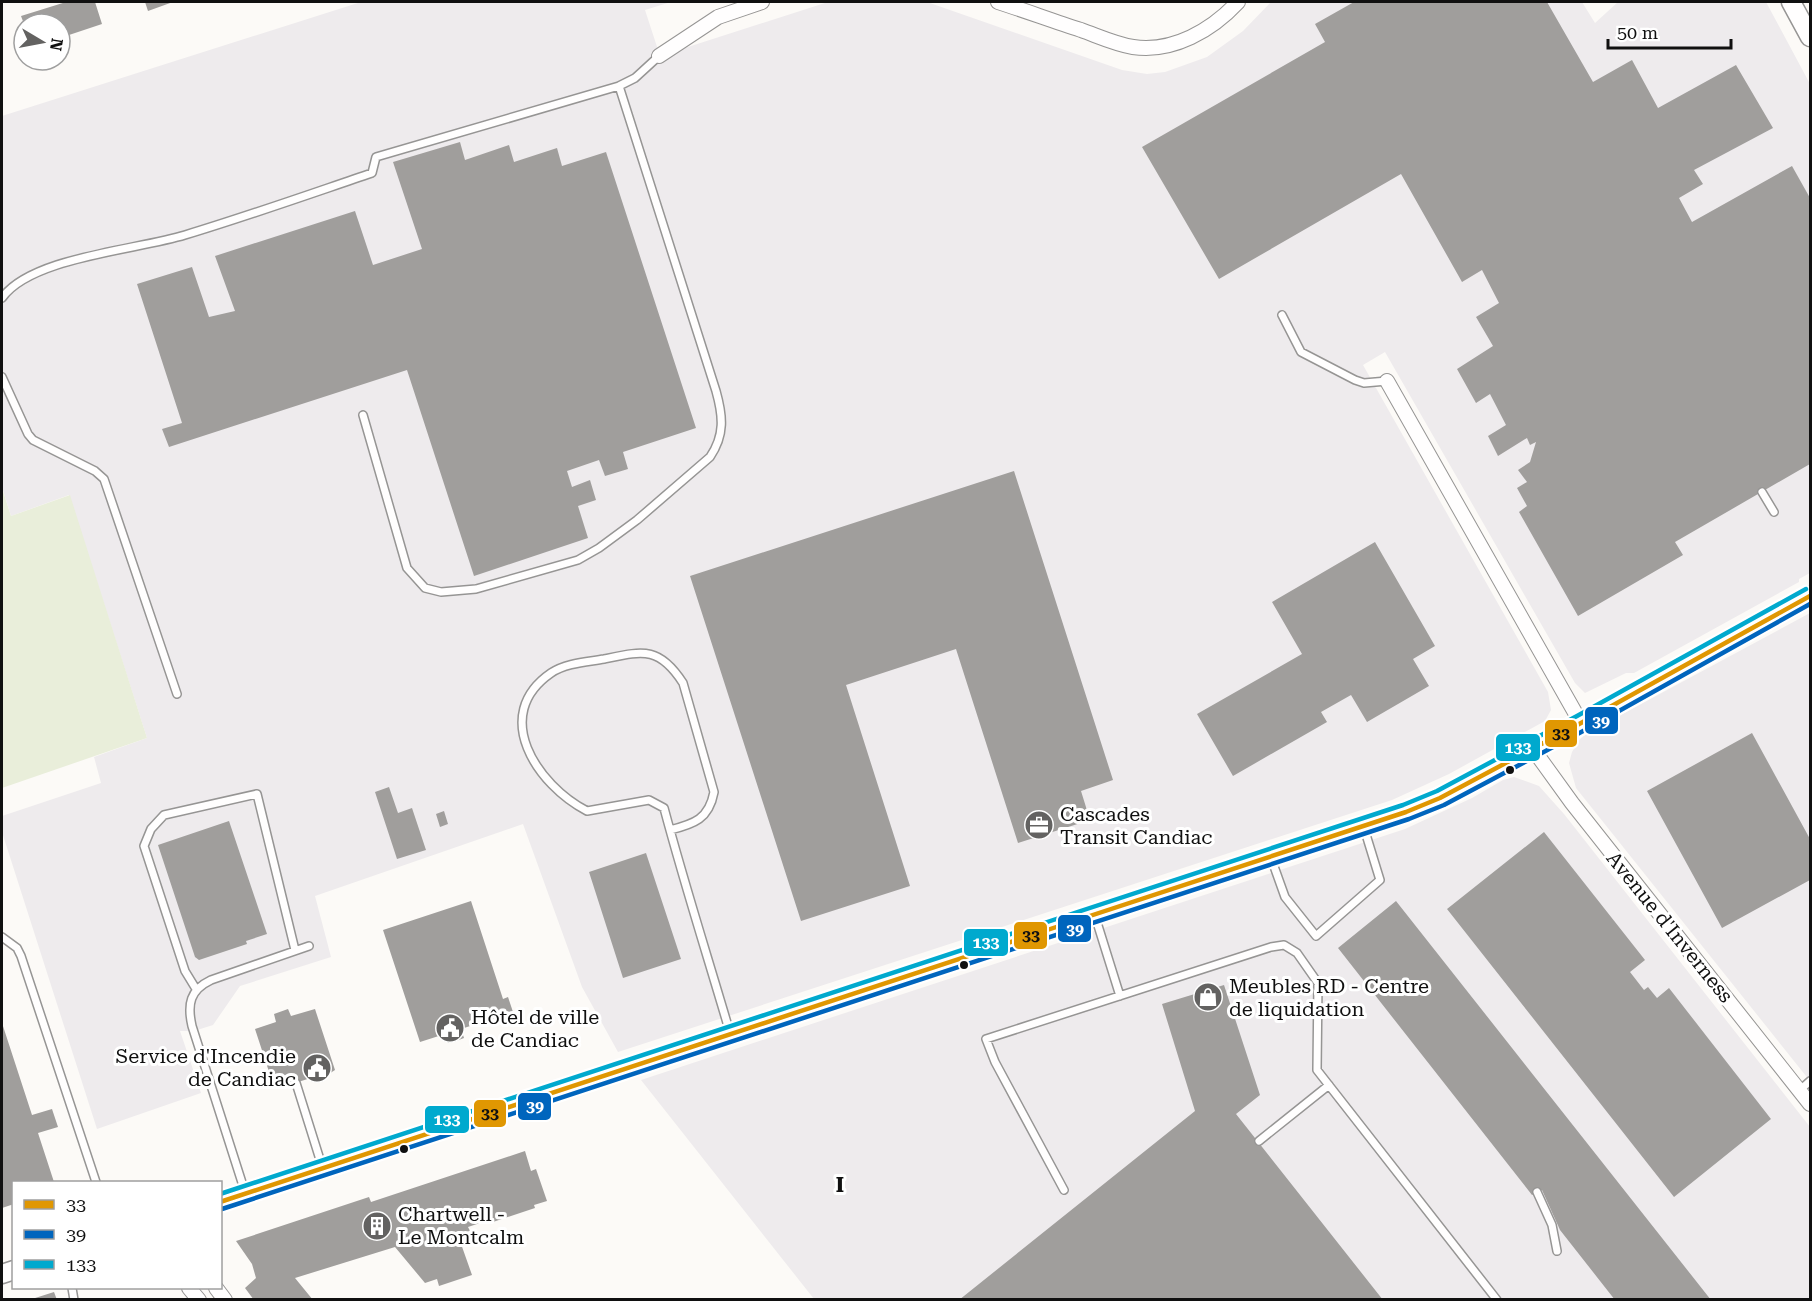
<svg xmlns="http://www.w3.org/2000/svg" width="1812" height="1301" font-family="'Roboto Serif',serif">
	<rect width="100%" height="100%" fill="#fcfaf7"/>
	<path fill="#eeebed" d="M361 2H671L645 10 660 56 828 2H927L1122 70 1147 74 1165 72 1207 57 1243 31 1271 2H1582L1595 23 1618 2H1766L1810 84V573L1799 579V582L1634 673H1626L1585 693 1575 683 1385 352 1363 365 1548 692 1551 710 1545 721 1449 774 1392 800 618 1052 582 987 523 824 315 896 331 957 240 986 213 1025 194 1031H180L201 1093 97 1129 2 832V816L101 783 94 757 147 738 69 495 11 516 2 487V116Z
		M1810 613V1081L1576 788 1569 763 1572 752 1580 739 1589 732Z
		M1514 777 1539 786 1564 814 1810 1127V1299H814L641 1080 1405 829 1472 798 1503 780Z"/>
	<path fill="#e9eeda" d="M2 488 11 516 70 495 147 738 2 788Z"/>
	<path fill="#a09e9c" d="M66 2H95L102 24 60 38V24H24L21 16Z
		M145 2H173L148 11Z
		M1354 2H1547L1593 82 1632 60 1658 108 1736 65 1773 128 1694 170 1703 184 1679 198 1692 222 1792 166 1810 198V464L1675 542 1683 555 1578 616 1519 512 1527 506 1517 488 1527 482 1518 470 1530 462 1536 442 1530 445 1527 438 1498 456 1488 436 1506 425 1490 394 1476 403 1457 369 1493 346 1476 317 1499 303 1482 270 1462 282 1401 174 1219 279 1142 147 1325 42 1315 24Z
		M460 142 465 160 509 145 514 162 557 148 562 166 606 152 696 428 623 452 628 469 605 476 599 460 567 471 572 487 590 480 596 500 578 506 588 538 474 576 407 370 169 447 162 429 182 423 137 284 192 267 209 317 235 311 215 256 355 211 373 265 422 249 393 162Z
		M1014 471 1113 780 1081 791 1090 820 1018 843 956 649 846 685 910 886 801 921 690 576Z
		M1375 542 1435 646 1413 659 1429 686 1367 722 1351 695 1321 712 1327 722 1233 776 1197 714 1302 654 1272 602Z
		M1752 733 1810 839V880L1722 928 1647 791Z
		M389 787 398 813 412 808 426 850 397 859 375 792Z
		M444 811 448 824 440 827 436 814Z
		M229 821 267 934 246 941 247 944 199 960 195 957 158 845Z
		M1544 832 1645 960 1630 972 1644 990 1648 987 1657 998 1669 988 1771 1119 1674 1197 1447 909Z
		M646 853 681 959 623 978 589 872Z
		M471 901 503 999 508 997 513 1012 461 1029 464 1038 456 1041 448 1043 445 1034 420 1042 383 930Z
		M1396 901 1711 1300H1615L1560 1230 1542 1190 1532 1195 1338 948Z
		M1224 985 1260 1095 1236 1114 1383 1300H959L1195 1111 1162 1004Z
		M288 1009 291 1016 315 1009 335 1070 324 1077 315 1080 314 1077 279 1088 274 1087 255 1029 276 1022 274 1014Z
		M2 1023 32 1115 52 1109 58 1127 38 1133 54 1182H14V1204L2 1208Z
		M525 1151 531 1171 536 1169 547 1201 534 1205 535 1208 490 1223 489 1220 468 1227 470 1231 462 1234 464 1240 460 1241 472 1275 439 1286 437 1279 425 1283 395 1247 295 1278 313 1300H254L245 1288 256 1278 252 1264 236 1241 369 1197 371 1202Z
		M54 1292 57 1300H32V1299Z"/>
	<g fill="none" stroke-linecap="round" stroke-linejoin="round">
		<g stroke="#969594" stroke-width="10">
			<path id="service" d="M2 298C31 257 137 250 185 235 248 216 310 194 372 173L376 157 619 86 635 78 659 56
				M1282 315 1301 352 1355 380 1364 383 1387 381
				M2 377 28 434 33 440 95 471 104 479 177 694
				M363 415 407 568 425 588 441 592 476 589 578 560 599 548 637 520 710 457C725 435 723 416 716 391L619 86
				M1762 492 1774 512
				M670 830C694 824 709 819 714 792L683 683C659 646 643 651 604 659 587 662 566 663 551 673 490 715 537 785 587 811L649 800 664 808C684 883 708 958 730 1033
				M1271 858 1285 897 1316 936 1380 880 1364 828
				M1095 916 1120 996
				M2 937 17 948 21 956 96 1182
				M196 989 185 971 144 846 151 829 164 815 257 794 295 950
				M296 1083 322 1166
				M1800 1090 1810 1081
				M1259 1141 1329 1085
				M1064 1190 995 1062 986 1039 1271 947 1284 945 1297 953 1318 983 1317 1070 1497 1300
				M245 1192 192 1026C187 1004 190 990 211 980L309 946
				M1537 1192 1552 1225 1557 1251
				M72 1288 74 1300"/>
		</g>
		<g stroke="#969594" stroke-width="16">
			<path id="minor" d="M998 2C1026 11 1053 21 1081 30 1098 36 1115 44 1133 47 1173 53 1212 30 1238 2
				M659 56 718 17 762 2
				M1387 381 1581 723
				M1533 749 1572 803 1810 1104
				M189 1288 199 1300
				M216 1288 225 1300"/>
		</g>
		<g stroke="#969594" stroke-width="21">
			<path id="tertiary" d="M1791 2 1810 37
				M220 1202 1406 812 1440 798 1581 723 1810 596
				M2 1274 14 1270"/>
		</g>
		<use href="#service" stroke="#fffefe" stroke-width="7"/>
		<use href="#minor" stroke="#fffefe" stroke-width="14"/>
		<use href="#tertiary" stroke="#fffefe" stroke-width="18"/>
		<g stroke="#fff" stroke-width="9">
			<path id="bus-1" d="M220 1202 1406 812 1440 798 1581 723 1810 596"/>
		</g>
		<g stroke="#fff" stroke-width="9">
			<path id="bus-2" d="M222 1209 1409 819 1444 805 1585 730 1810 604"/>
		</g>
		<g stroke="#fff" stroke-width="9">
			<path id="bus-3" d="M220 1194 1403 805 1437 791 1577 716 1806 589"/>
		</g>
		<use href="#bus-1" stroke="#e09702" stroke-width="4.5"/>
		<use href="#bus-2" stroke="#0065bd" stroke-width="4.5"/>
		<use href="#bus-3" stroke="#00a9ce" stroke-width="4.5"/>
	</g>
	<defs>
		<g id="office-disc" transform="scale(1.5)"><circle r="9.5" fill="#636261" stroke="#fff"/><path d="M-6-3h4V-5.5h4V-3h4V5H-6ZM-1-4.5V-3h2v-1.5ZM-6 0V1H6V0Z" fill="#fff"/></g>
		<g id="shop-disc" transform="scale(1.5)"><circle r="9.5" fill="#636261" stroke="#fff"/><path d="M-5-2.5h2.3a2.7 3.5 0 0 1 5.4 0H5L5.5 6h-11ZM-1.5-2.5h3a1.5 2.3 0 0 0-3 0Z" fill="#fff"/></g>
		<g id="civic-disc" transform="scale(1.5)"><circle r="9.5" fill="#636261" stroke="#fff"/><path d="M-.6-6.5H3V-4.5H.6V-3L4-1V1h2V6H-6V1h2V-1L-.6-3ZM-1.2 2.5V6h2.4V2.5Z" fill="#fff"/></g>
		<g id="building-disc" transform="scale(1.5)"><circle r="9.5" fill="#636261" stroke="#fff"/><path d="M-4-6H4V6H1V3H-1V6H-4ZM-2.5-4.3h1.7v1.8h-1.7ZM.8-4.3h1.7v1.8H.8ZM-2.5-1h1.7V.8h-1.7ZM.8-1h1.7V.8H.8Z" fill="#fff"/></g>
	</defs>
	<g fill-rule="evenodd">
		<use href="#office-disc" x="1039" y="825"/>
		<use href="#shop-disc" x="1208" y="997"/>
		<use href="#civic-disc" x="450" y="1028"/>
		<use href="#civic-disc" x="317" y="1068"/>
		<use href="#building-disc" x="377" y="1226"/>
	</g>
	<g fill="#101010" stroke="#fff" stroke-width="2">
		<circle cx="1510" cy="770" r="5"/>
		<circle cx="964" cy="965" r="5"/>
		<circle cx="404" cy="1149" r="5"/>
	</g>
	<g text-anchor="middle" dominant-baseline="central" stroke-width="6" stroke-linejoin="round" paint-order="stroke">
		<g font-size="20" fill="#101010" stroke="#fff" text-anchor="start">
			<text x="1060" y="814">Cascades<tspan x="1060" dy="23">Transit Candiac</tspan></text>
			<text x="1229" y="986">Meubles RD - Centre<tspan x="1229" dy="23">de liquidation</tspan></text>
			<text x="471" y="1017">Hôtel de ville<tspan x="471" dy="23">de Candiac</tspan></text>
			<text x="296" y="1056" text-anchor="end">Service d'Incendie<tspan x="296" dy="23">de Candiac</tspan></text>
			<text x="398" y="1214">Chartwell -<tspan x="398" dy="23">Le Montcalm</tspan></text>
		</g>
		<g font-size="20" fill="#101010" stroke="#fff">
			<text transform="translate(1670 927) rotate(51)">Avenue d'Inverness</text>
		</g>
		<g font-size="21" font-weight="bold" fill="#101010" stroke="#fff">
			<text x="840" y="1185">I</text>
		</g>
	</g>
	<g stroke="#fff" stroke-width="2">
		<rect x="1584" y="706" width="35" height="29" rx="6" fill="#0065bd"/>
		<rect x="1544" y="719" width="34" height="29" rx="6" fill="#e09702"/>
		<rect x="1495" y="733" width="46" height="29" rx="6" fill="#00a9ce"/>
		<rect x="1057" y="914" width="35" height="29" rx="6" fill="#0065bd"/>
		<rect x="1013" y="921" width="35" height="29" rx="6" fill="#e09702"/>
		<rect x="963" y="928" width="46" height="29" rx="6" fill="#00a9ce"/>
		<rect x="517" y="1092" width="35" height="29" rx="6" fill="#0065bd"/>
		<rect x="473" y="1099" width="34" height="29" rx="6" fill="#e09702"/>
		<rect x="424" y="1105" width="46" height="29" rx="6" fill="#00a9ce"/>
	</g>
	<g font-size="16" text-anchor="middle" font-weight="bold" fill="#fff">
		<text x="1601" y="727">39</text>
		<text x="1518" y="753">133</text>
		<text x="1075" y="935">39</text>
		<text x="986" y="948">133</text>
		<text x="535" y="1112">39</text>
		<text x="447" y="1125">133</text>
	</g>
	<g font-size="16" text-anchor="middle" font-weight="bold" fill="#111">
		<text x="1561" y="739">33</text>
		<text x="1031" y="941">33</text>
		<text x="490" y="1119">33</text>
	</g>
	<rect width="1812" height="1301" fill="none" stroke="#101010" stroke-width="6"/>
	<rect x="12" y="1181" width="210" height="108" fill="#ffffff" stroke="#9f9f9f" stroke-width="1.5"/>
	<rect x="24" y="1200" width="30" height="9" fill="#e09702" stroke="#9f9f9f" stroke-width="1.5"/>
	<text x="66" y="1211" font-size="18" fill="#101010">33</text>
	<rect x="24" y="1230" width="30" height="9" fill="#0065bd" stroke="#9f9f9f" stroke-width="1.5"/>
	<text x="66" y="1241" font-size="18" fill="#101010">39</text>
	<rect x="24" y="1260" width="30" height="9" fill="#00a9ce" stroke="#9f9f9f" stroke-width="1.5"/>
	<text x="66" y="1271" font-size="18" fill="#101010">133</text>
	<g transform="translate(42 42) rotate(100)"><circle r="28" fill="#ffffff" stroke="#9f9f9f" stroke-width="1.5"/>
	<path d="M0-4.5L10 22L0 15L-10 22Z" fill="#636261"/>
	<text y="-9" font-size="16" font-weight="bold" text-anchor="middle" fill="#101010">N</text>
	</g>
	<path d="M1608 39v9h123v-9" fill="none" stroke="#101010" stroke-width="3"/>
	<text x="1617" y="39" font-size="18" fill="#101010" stroke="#ffffff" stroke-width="4.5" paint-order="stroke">50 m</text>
</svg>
